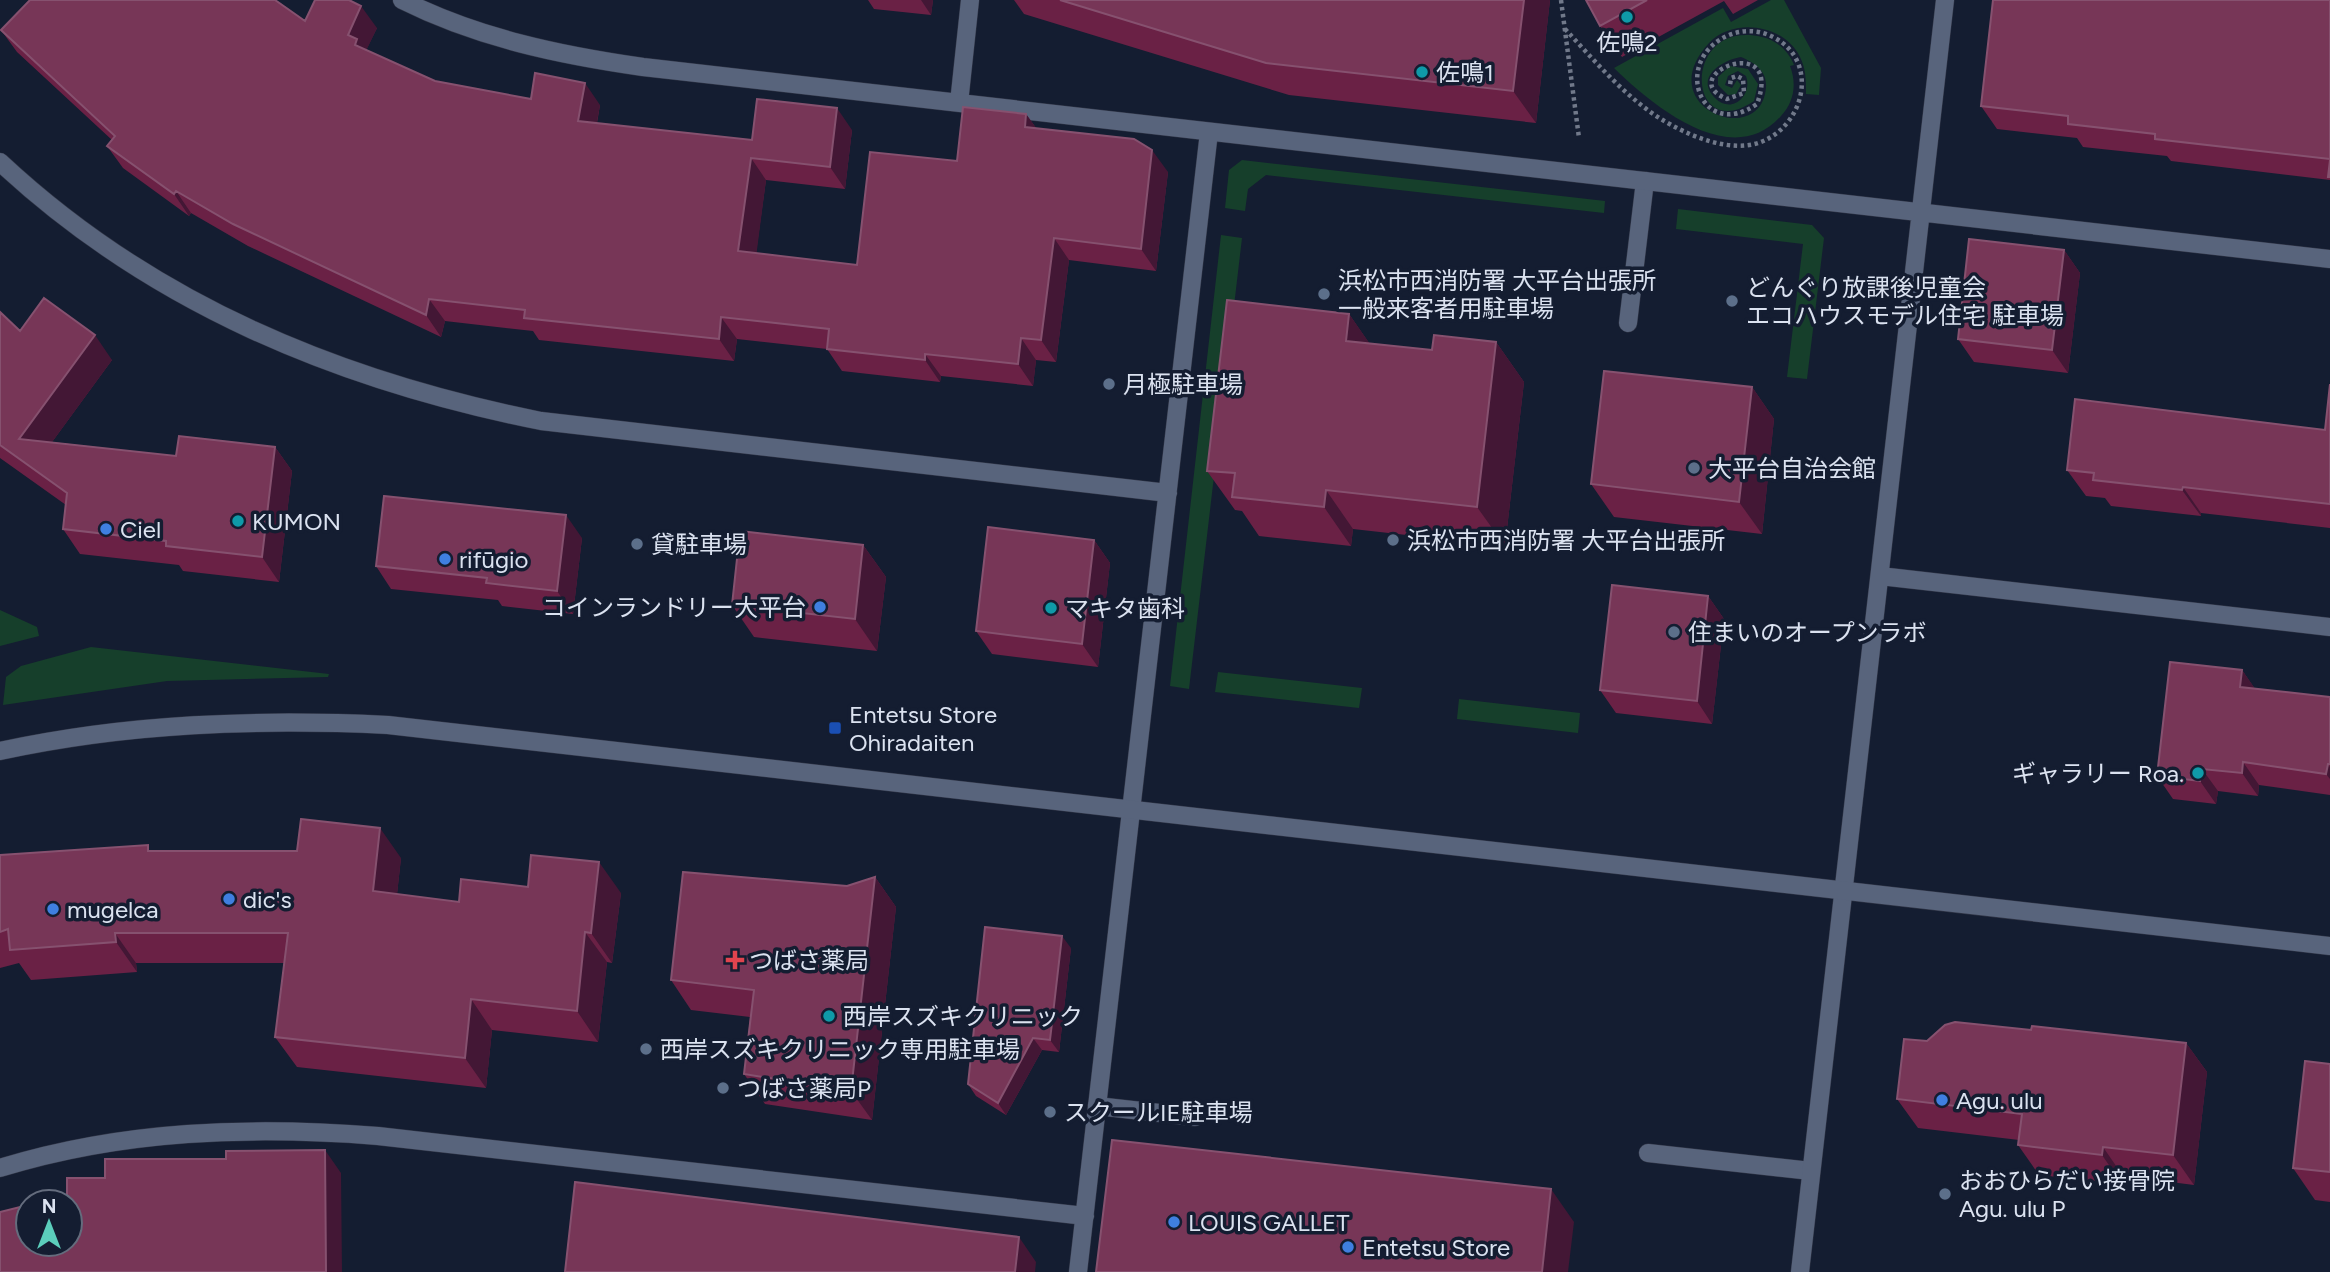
<svg xmlns="http://www.w3.org/2000/svg" width="2330" height="1272" font-family="Figtree,'Noto Sans JP',sans-serif">
	<rect width="100%" height="100%" fill="#141d31"/>
	<path fill="#163f2b" d="M1771 0H1784L1821 68 1819 95 1806 94C1806 80 1806 69 1800 57 1784 24 1733 17 1709 43 1649 108 1762 150 1766 87 1767 71 1755 63 1741 57 1723 60 1694 77 1715 98 1732 115 1753 95 1746 76L1738 71 1728 76 1725 85 1732 88 1737 80 1741 85 1736 94 1728 95 1718 85V77L1730 66 1748 69 1758 84 1754 101C1686 147 1680 18 1762 37 1776 40 1789 51 1794 65L1790 66C1797 84 1794 102 1781 116 1732 172 1652 105 1614 68L1723 8 1731 22Z
		M1242 160 1605 201 1604 213 1266 175 1248 189 1245 211 1225 208 1229 170Z
		M1678 209 1812 225 1824 238 1807 379 1787 377 1803 244 1676 229Z
		M1221 235 1242 238 1189 689 1170 686Z
		M0 610 37 627 39 636 0 646Z
		M91 647 329 674 328 677 167 681 3 705 6 677 21 666Z
		M1218 672 1362 688 1359 708 1215 692Z
		M1459 699 1580 713 1578 733 1457 719Z"/>
	<g fill="none" stroke-linecap="round" stroke-linejoin="round">
		<g stroke="#323748" stroke-width="19">
			<path id="service" d="M1628 323 1645 181
				M1097 1106 1195 1117
				M1648 1153 1811 1171"/>
		</g>
		<g stroke="#323748" stroke-width="19">
			<path id="minor" d="M402 0C478 38 559 55 643 67L2330 259
				M959 103 970 0
				M0 162C152 304 340 381 541 421L1168 493
				M1880 576 2330 627
				M0 1168C123 1130 251 1126 378 1136L1085 1216
				M1078 1272 1209 132
				M1800 1272 1945 0"/>
		</g>
		<g stroke="#323748" stroke-width="19">
			<path id="tertiary" d="M0 751C129 723 258 719 388 725L2330 946"/>
		</g>
		<path stroke="#71798a" stroke-width="4.5" stroke-dasharray="3.5 3.5" stroke-linecap="butt" d="M1561 0 1579 138
			M1565 29C1594 60 1624 96 1661 119 1687 135 1730 154 1761 142 1805 125 1819 62 1775 38 1761 30 1744 29 1729 35 1670 60 1701 143 1757 104 1785 29 1671 76 1727 99L1744 93 1743 79 1737 76 1731 78 1730 85"/>
		<use href="#service" stroke="#58647c" stroke-width="18"/>
		<use href="#minor" stroke="#58647c" stroke-width="18"/>
		<use href="#tertiary" stroke="#58647c" stroke-width="18"/>
	</g>
	<path fill="#6a2145" d="M868 0H933L931 15 874 9Z
		M1014 0H1550L1536 123 1289 95 1024 14Z
		M1586 0H1758L1733 14 1724 1 1622 57 1600 26Z
		M2330 0V180L2171 161 2167 156 2083 147 2077 138 1997 129 1981 106Z
		M305 21 377 28 366 50 435 81 531 99 600 105 597 123 752 140 852 130 845 189 766 180 756 253 857 265 957 161 1026 114 1036 128 1168 172 1156 271 1069 260 1056 362 1036 360 1033 386 941 376 940 382 842 371 827 349 737 339 734 361 539 340 533 331 445 321 441 337 248 246 191 213 189 216 123 168 107 146 112 140 17 52 1 30Z
		M2064 250 2080 273 2068 373 1974 362 1958 339Z
		M0 312 20 331 112 360 52 442 176 456 275 447 292 471 279 582 183 571 179 565 80 554 63 529 66 505 0 458Z
		M1349 314 1369 343 1432 350 1496 342 1524 382 1505 546 1353 529 1351 546 1259 536 1242 511 1235 510 1207 471Z
		M2330 384V528L2201 513V516L2111 506 2105 498 2086 496 2067 470 2325 430Z
		M1752 387 1774 419 1762 534 1614 517 1591 484Z
		M582 538 573 614 502 606 498 600 391 589 376 566Z
		M1094 540 1110 563 1098 667 992 654 976 631Z
		M863 545 886 577 877 651 754 637 732 605Z
		M1708 596 1724 619 1712 724 1616 713 1600 690Z
		M2242 670 2255 689 2330 697V795L2259 785 2258 796 2218 791 2216 804 2173 799 2157 776Z
		M152 851 401 858 397 894 459 902 528 887 621 893 612 963 607 962 598 1042 492 1030 486 1088 297 1067 275 1037 284 963H136L137 972 31 980 19 963 0 968V855Z
		M875 877 896 907 872 1120 765 1104 744 1074 750 1017 691 1010 671 980 847 886Z
		M1071 948 1059 1052 1042 1050 1006 1115 976 1096 968 1084Z
		M2031 1030 2186 1043 2207 1072 2194 1185 2123 1176 2122 1184 2039 1175 2018 1145 2019 1140 1918 1128 1897 1099 1927 1041Z
		M2330 1064V1202L2315 1200 2293 1168Z"/>
	<path fill="#431735" d="M921 0H933L931 15Z
		M1524 0H1550L1536 123 1513 91Z
		M361 6 377 28 366 51 371 67 348 35Z
		M585 83 600 105 593 143 578 121Z
		M837 108 852 130 845 189 830 167Z
		M1026 114 1042 136 1025 127Z
		M1152 150 1168 172 1156 271 1141 249Z
		M751 158 766 180 754 273 738 251Z
		M176 191 191 213 189 216 174 194Z
		M1054 238 1069 260 1056 362 1041 340Z
		M2064 250 2080 273 2068 373 2052 350Z
		M429 299 445 321 441 337 426 315Z
		M1349 314 1377 354 1346 341Z
		M721 317 737 339 734 361 719 339Z
		M95 335 112 360 36 464 19 439Z
		M1021 338 1036 360 1033 386 1018 364Z
		M1496 342 1524 382 1505 546 1477 507Z
		M925 354 941 376 940 382 925 360Z
		M1752 387 1774 419 1762 534 1739 502Z
		M275 447 292 471 279 582 262 557Z
		M2183 487 2201 513V516L2182 490Z
		M1326 490 1353 529 1351 546 1324 507Z
		M566 515 582 538 573 614 557 591Z
		M1094 540 1110 563 1098 667 1082 644Z
		M863 545 886 577 877 651 855 619Z
		M1708 596 1724 619 1712 724 1697 701Z
		M2242 670 2258 693 2240 687Z
		M2243 762 2259 785 2258 796 2242 773Z
		M2328 764 2330 767V779L2326 774Z
		M2202 769 2218 791 2216 804 2200 781Z
		M380 828 401 858 394 922 373 891Z
		M599 862 621 893 612 963 591 933Z
		M875 877 896 907 872 1120 851 1091Z
		M585 932 607 962 598 1042 577 1011Z
		M115 933 136 963 137 972 116 942Z
		M1062 936 1071 948 1059 1052 1050 1040Z
		M471 999 492 1030 486 1088 465 1058Z
		M1033 1038 1042 1050 1006 1115 998 1103Z
		M2186 1043 2207 1072 2194 1185 2173 1155Z
		M2103 1147 2123 1176 2122 1184 2102 1155Z
		M325 1150 341 1173 342 1272H326Z
		M1551 1189 1574 1222 1568 1272H1542Z
		M1019 1237 1036 1262 1035 1272H1015Z"/>
	<path fill="#773657" stroke="#86516f" stroke-width="2" d="M30 0H275L305 21 315 0H349L361 6 348 35 357 39 355 45 435 81 531 99 535 73 585 83 578 121 752 140 757 99 837 108 830 167 751 158 738 251 857 265 870 152 957 161 963 107 1026 114 1025 127 1134 139 1152 150 1141 249 1054 238 1041 340 1021 338 1018 364 925 354V360L827 349 829 329 721 317 719 339 524 318 525 310 429 299 426 315 233 224 176 191 174 194 107 146 115 136 1 30Z
		M1060 0H1524L1513 91 1266 63Z
		M1586 0H1647L1600 26Z
		M1993 0H2330V159L2155 139V134L2068 124V116L1981 106Z
		M2330 160V177H2328Z
		M1969 239 2064 250 2052 350 1958 339Z
		M44 298 95 335 19 439 176 456 179 436 275 447 262 557 166 546V541L63 529 67 493 0 445V312L20 331Z
		M1227 300 1349 314 1346 341 1432 350 1434 335 1496 342 1477 507 1326 490 1324 507 1232 497 1235 473 1207 471Z
		M1604 371 1752 387 1739 502 1591 484Z
		M2330 384V504L2183 487 2182 490 2093 480 2094 473 2067 470 2075 399 2325 430Z
		M384 496 566 515 557 591 486 583 487 578 376 566Z
		M988 527 1094 540 1082 644 976 631Z
		M740 531 863 545 855 619 732 605Z
		M1612 585 1708 596 1697 701 1600 690Z
		M2170 662 2242 670 2240 687 2330 697V764H2328L2326 774 2243 762 2242 773 2202 769 2200 781 2157 776Z
		M301 819 380 828 373 891 459 902 461 879 528 887 531 855 599 862 591 933 585 932 577 1011 471 999 465 1058 275 1037 288 933H115L116 942 10 950 8 929 0 932V855L148 845V851H297Z
		M683 872 847 886 875 877 851 1091 744 1074 754 990 671 980Z
		M985 927 1062 936 1050 1040 1033 1038 998 1103 968 1084Z
		M1955 1022 2031 1030 2032 1026 2186 1043 2173 1155 2103 1147 2102 1155 2018 1145 2022 1114 1897 1099 1904 1039 1927 1041 1945 1025Z
		M2305 1061 2330 1064V1172L2293 1168Z
		M1112 1140 1551 1189 1542 1272H1096Z
		M325 1150 326 1272H0V1212L28 1205V1244H70V1202H41L67 1196V1178H105V1159H226V1151Z
		M575 1182 1019 1237 1015 1272H565Z"/>
	<g fill="#0f9aa8" stroke="#141d31" stroke-width="2.5">
		<circle cx="1627" cy="17" r="7"/>
		<circle cx="1422" cy="72" r="7"/>
		<circle cx="238" cy="521" r="7"/>
		<circle cx="1051" cy="608" r="7"/>
		<circle cx="2198" cy="773" r="7"/>
		<circle cx="829" cy="1016" r="7"/>
	</g>
	<g fill="#5c6f8a" stroke="#141d31" stroke-width="2.5">
		<circle cx="1324" cy="294" r="7"/>
		<circle cx="1732" cy="301" r="7"/>
		<circle cx="1109" cy="384" r="7"/>
		<circle cx="1694" cy="468" r="7"/>
		<circle cx="1393" cy="540" r="7"/>
		<circle cx="637" cy="544" r="7"/>
		<circle cx="1674" cy="632" r="7"/>
		<circle cx="646" cy="1049" r="7"/>
		<circle cx="723" cy="1088" r="7"/>
		<circle cx="1050" cy="1112" r="7"/>
		<circle cx="1945" cy="1194" r="7"/>
	</g>
	<g fill="#3f7fe0" stroke="#141d31" stroke-width="2.5">
		<circle cx="106" cy="529" r="7"/>
		<circle cx="445" cy="559" r="7"/>
		<circle cx="820" cy="607" r="7"/>
		<circle cx="229" cy="899" r="7"/>
		<circle cx="53" cy="909" r="7"/>
		<circle cx="1942" cy="1100" r="7"/>
		<circle cx="1174" cy="1222" r="7"/>
		<circle cx="1348" cy="1247" r="7"/>
	</g>
	<rect fill="#1a4fb4" stroke="#141d31" stroke-width="2.5" x="828" y="721" width="14" height="14" rx="3.5"/>
	<path fill="#e0444e" stroke="#141d31" stroke-width="2.5" d="M731.5 949.5h7v7h7v7h-7v7h-7v-7h-7v-7h7z"/>
	<g text-anchor="middle" dominant-baseline="central" stroke-width="7" stroke-linejoin="round" paint-order="stroke">
		<g font-size="24" fill="#dbe2f0" stroke="#141d31" text-anchor="start">
			<text x="1627" y="42" text-anchor="middle">佐鳴2</text>
			<text x="1436" y="72">佐鳴1</text>
			<text x="1338" y="280">浜松市西消防署 大平台出張所<tspan x="1338" dy="28">一般来客者用駐車場</tspan></text>
			<text x="1746" y="287">どんぐり放課後児童会<tspan x="1746" dy="28">エコハウスモデル住宅 駐車場</tspan></text>
			<text x="1123" y="384">月極駐車場</text>
			<text x="1708" y="468">大平台自治会館</text>
			<text x="252" y="521">KUMON</text>
			<text x="120" y="529">Ciel</text>
			<text x="1407" y="540">浜松市西消防署 大平台出張所</text>
			<text x="651" y="544">貸駐車場</text>
			<text x="459" y="559">rifūgio</text>
			<text x="806" y="607" text-anchor="end">コインランドリー大平台</text>
			<text x="1065" y="608">マキタ歯科</text>
			<text x="1688" y="632">住まいのオープンラボ</text>
			<text x="849" y="714">Entetsu Store<tspan x="849" dy="28">Ohiradaiten</tspan></text>
			<text x="2184" y="773" text-anchor="end">ギャラリー Roa.</text>
			<text x="243" y="899">dic's</text>
			<text x="67" y="909">mugelca</text>
			<text x="749" y="960">つばさ薬局</text>
			<text x="843" y="1016">西岸スズキクリニック</text>
			<text x="660" y="1049">西岸スズキクリニック専用駐車場</text>
			<text x="737" y="1088">つばさ薬局P</text>
			<text x="1956" y="1100">Agu. ulu</text>
			<text x="1064" y="1112">スクールIE駐車場</text>
			<text x="1959" y="1180">おおひらだい接骨院<tspan x="1959" dy="28">Agu. ulu P</tspan></text>
			<text x="1188" y="1222">LOUIS GALLET</text>
			<text x="1362" y="1247">Entetsu Store</text>
		</g>
	</g>
	<g transform="translate(49 1223)"><circle r="33" fill="#141d31" stroke="#646c7d" stroke-width="2"/>
	<path d="M0-5L12 26L0 18L-12 26Z" fill="#5bcebb"/>
	<text y="-10" font-size="19" font-weight="bold" text-anchor="middle" fill="#dbe2f0">N</text>
	</g>
</svg>
